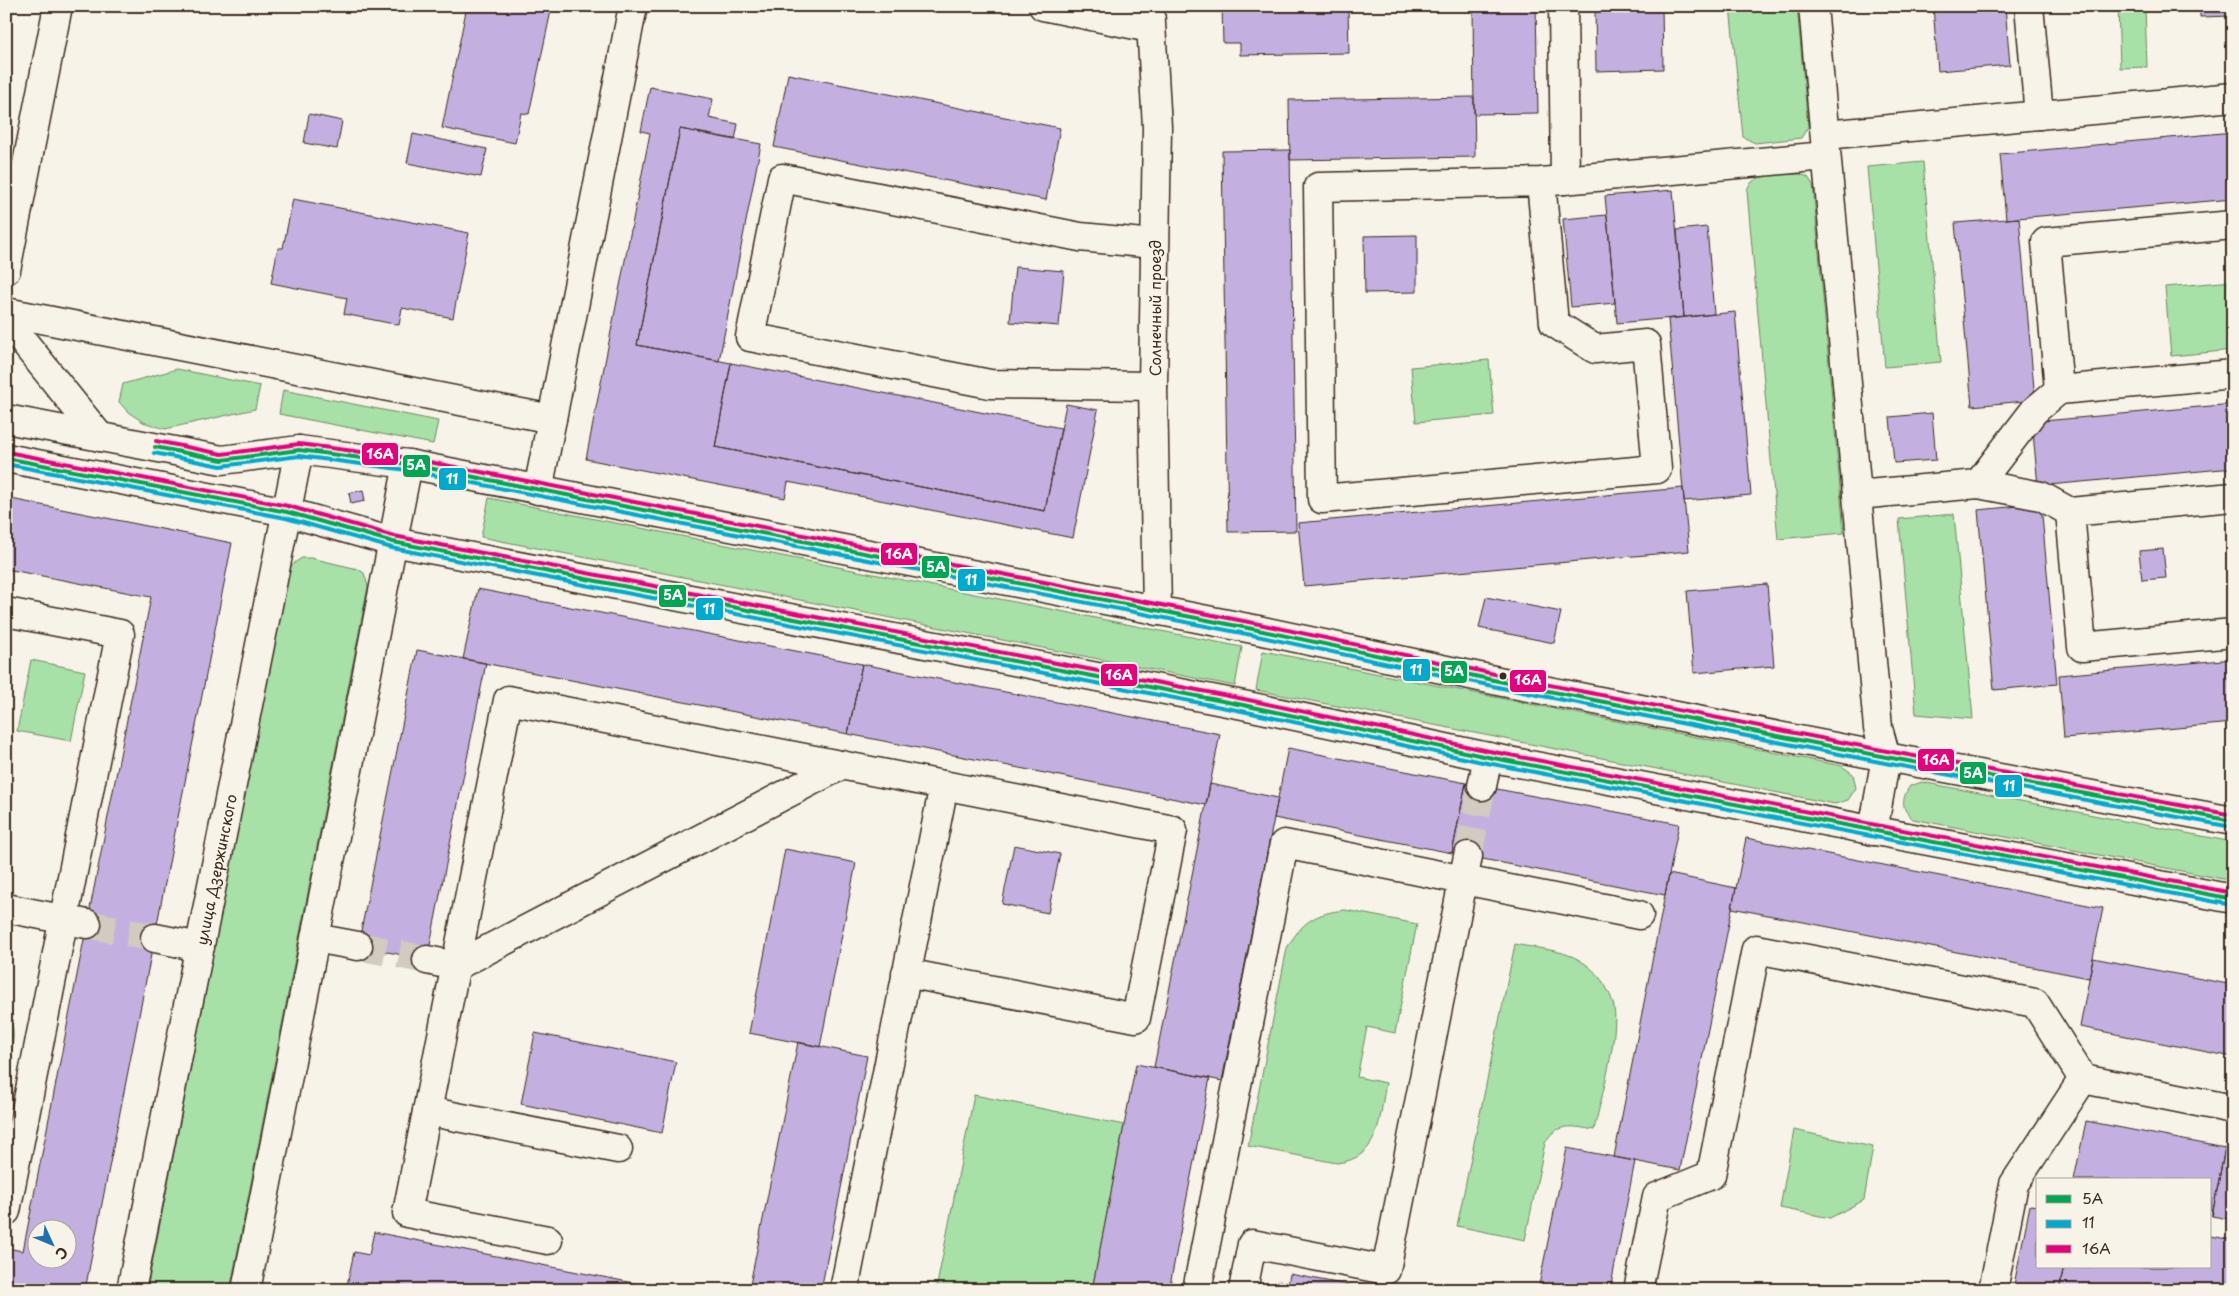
<svg xmlns="http://www.w3.org/2000/svg" width="2239" height="1296" font-family="'Playpen Sans',sans-serif">
	<rect width="100%" height="100%" fill="#f7f3e8"/>
	<filter id="ink" filterUnits="userSpaceOnUse"><feTurbulence type="fractalNoise" baseFrequency=".02" numOctaves="2"/><feDisplacementMap in="SourceGraphic" scale="10" xChannelSelector="R" yChannelSelector="G"/><feConvolveMatrix kernelMatrix="1 2 1 2 8 2 1 2 1" color-interpolation-filters="sRGB"/></filter>
	<g filter="url(#ink)">
		<path fill="#a7e1a7" stroke="#718662" d="M1730 6H1797L1808 127 1801 138 1755 143 1743 137Z
			M2118 6H2145L2147 67 2120 68Z
			M1923 162 1941 362 1885 367 1867 167Z
			M1800 174 1808 177 1813 185 1844 533 1778 539 1747 191C1751 171 1784 175 1800 174Z
			M2233 281V350L2171 356 2165 287Z
			M1489 360 1494 415 1416 422 1411 367Z
			M177 369 260 386 255 409 165 429 143 422 128 412 119 402 123 384Z
			M283 390 438 421 433 444 279 414Z
			M489 498 1242 647 1235 686 481 537Z
			M1954 514 1973 719 1916 714 1899 519Z
			M302 558H311L358 569 364 573 368 586 230 1290H147L287 577C289 567 293 563 302 558Z
			M1263 651 1842 766 1853 774 1856 788 1848 800 1835 804 1256 690Z
			M31 660 85 671 71 741 17 731Z
			M1922 782 2233 842V881L1913 819C1901 809 1901 799 1910 786Z
			M1345 910 1417 924 1395 1033 1367 1027 1357 1077 1386 1083C1379 1118 1381 1158 1337 1163L1248 1146 1287 948C1302 922 1315 913 1345 910Z
			M1515 944C1533 948 1555 949 1571 956 1592 964 1609 985 1614 1007 1619 1035 1601 1099 1594 1130 1573 1126 1556 1122 1545 1143L1525 1240 1457 1226Z
			M6 1014C20 1029 10 1054 6 1072Z
			M974 1095 1124 1125 1092 1290H936Z
			M1794 1130 1873 1147 1864 1200 1830 1218 1780 1208Z"/>
		<path fill="#c3b0e0" stroke="#3b2a1e" fill-rule="evenodd" d="M467 6H552L529 114 521 113 515 143 442 128Z
			M1222 6H1348L1349 53 1240 55V43H1223Z
			M1473 6H1536L1538 113 1474 114Z
			M1595 6H1662L1663 69 1596 71Z
			M1933 6H2005L2010 65 1938 71Z
			M2200 6H2233V16L2200 17Z
			M788 74 1060 128 1046 200 774 147Z
			M650 87 713 99 709 118 738 124 735 140 680 129 637 345 731 363 715 447 1045 511 1066 404 1098 410 1073 538 788 482 785 498 586 459 650 133 641 131Z
			M1474 97 1475 157 1290 160 1289 100Z
			M309 114 342 121 337 149 304 143Z
			M680 129 761 144 719 361 637 345Z
			M2233 132V199L2006 219 2000 154Z
			M413 134 487 149 481 177 407 163Z
			M1290 150 1296 531 1228 532 1222 151Z
			M1673 190 1684 317 1617 323 1605 196Z
			M293 199 469 233 453 318 402 308 399 325 344 314 347 298 271 283 278 248H283Z
			M1607 215 1615 303 1571 307 1563 219Z
			M2019 218 2035 400 1972 406 1955 223Z
			M1707 227 1714 314 1684 317 1677 230Z
			M1417 235V292L1365 293 1364 236Z
			M1015 267 1064 271 1059 326 1010 322Z
			M1735 312 1751 495 1684 501 1668 319Z
			M731 363 1061 428 1045 511 715 447Z
			M2233 404V468L2038 486 2032 422Z
			M1932 413 1936 460 1894 463 1890 417Z
			M1683 488 1689 551 1304 586 1298 523Z
			M363 490 365 501 351 504 349 493Z
			M6 498 232 543 85 1290H6V1248L23 1251 151 597 6 569ZM38 1228H68V1258H38Z
			M2041 504 2057 684 1994 690 1978 510Z
			M2163 549 2166 578 2142 580 2139 551Z
			M1767 584 1774 666 1694 673 1687 591Z
			M478 589 862 664 848 734 463 659Z
			M1486 597 1561 612 1554 643 1479 628Z
			M417 650 486 663 427 960 358 946Z
			M2233 659V723L2064 738 2059 675Z
			M862 664 1220 734 1206 805 848 734Z
			M1288 748 1466 783 1452 853 1274 818Z
			M1466 783 1679 824 1665 895 1452 853Z
			M1210 784 1278 798 1222 1081 1154 1067Z
			M1746 838 2103 908 2089 978 1732 908Z
			M1014 845 1060 854 1048 913 1002 904Z
			M785 849 856 863 820 1047 749 1033Z
			M1669 874 1736 888 1680 1170 1614 1157Z
			M2093 958 2233 985V1057L2080 1027Z
			M535 1033 676 1062 662 1133 521 1104Z
			M798 1042 867 1056 821 1290H749Z
			M1136 1064 1210 1078 1169 1290H1092Z
			M2086 1121 2225 1148 2212 1216 2210 1180H2074Z
			M1567 1148 1635 1161 1610 1290H1538Z
			M2225 1148 2233 1150V1220L2212 1216Z
			M2030 1205 2038 1206V1267H2064L2059 1290H2013Z
			M374 1232 669 1290H346L354 1252 369 1255Z
			M2210 1236 2233 1240V1290H2059L2064 1267H2210Z
			M1290 1274 1373 1290H1287Z
			M1279 1281 1288 1283 1287 1290H1277Z"/>
		<g fill="none" stroke-linecap="round" stroke-linejoin="round">
			<path stroke="#d1cbc0" stroke-width="28" stroke-dasharray="28 14" stroke-linecap="butt" d="M1468 856 1482 786
				M87 924 155 938
				M358 946 427 960"/>
			<g stroke="#3b2a1e" stroke-width="31">
				<g id="minor">
					<path d="M1043 6 1150 28"/>
					<path d="M1150 6 1157 127 1153 386 1157 611"/>
					<path d="M1563 6 1565 180"/>
					<path d="M1813 6 1878 728 1886 757 1873 831"/>
					<path d="M2029 6 2039 115"/>
					<path d="M1825 135 2233 97"/>
					<path d="M1541 182 1554 323 1595 349 1646 344 1657 469 1322 499 1318 187 1541 182 1826 156"/>
					<path d="M2233 225 2046 242 2059 390 2233 374"/>
					<path d="M6 270 58 6"/>
					<path d="M6 312 552 419"/>
					<path d="M6 320 100 437"/>
					<path d="M1153 386 990 384 750 337 782 178 1080 237 1154 244"/>
					<path d="M6 419 222 460 299 450 408 464 1258 630 1503 682 1886 757 2233 821"/>
					<path d="M6 458 287 512 393 542 1243 705 1488 757 2233 899"/>
					<path d="M1978 484 2034 411 2059 390"/>
					<path d="M538 490 633 6"/>
					<path d="M1857 495 1978 484 2041 496 2070 512"/>
					<path d="M2233 497 2070 512 2082 647 2233 633"/>
					<path d="M6 612 120 634 6 1211"/>
					<path d="M1482 786 1488 757"/>
					<path d="M6 908 87 924"/>
					<path d="M155 938 200 947"/>
					<path d="M315 938 358 946"/>
					<path d="M427 960 456 966 842 765"/>
					<path d="M427 1111 618 1149"/>
					<path d="M548 1240 407 1213 508 700 1173 830 1136 1018 906 973"/>
					<path id="s1" d="M131 1290 299 450"/>
					<path d="M246 1290 408 464"/>
					<path d="M844 1290 944 785"/>
					<path d="M1197 1290 1284 844 1639 915"/>
					<path d="M1243 1290 1252 1244 1386 1270 1468 856"/>
					<path d="M1638 1290 1657 1197 1711 1175 1756 949 2035 1003 2083 1079 2233 1109"/>
					<path d="M1993 1290 2014 1184 2083 1079"/>
				</g>
			</g>
			<use href="#minor" stroke="#f7f3e8" stroke-width="28"/>
			<g stroke="#f7f3e8" stroke-width="8">
				<path id="bus-1" d="M155 447 222 460 299 450 408 464 1258 630 1503 682 1886 757 2233 821
					M6 458 287 512 393 542 1243 705 1488 757 2233 899"/>
			</g>
			<g stroke="#f7f3e8" stroke-width="8">
				<path id="bus-2" d="M154 453 221 466 299 456 407 470 1257 636 1502 688 1885 763 2232 827
					M6 464 286 518 392 548 1242 711 1487 763 2232 905"/>
			</g>
			<g stroke="#f7f3e8" stroke-width="8">
				<path id="bus-3" d="M156 441 222 454 299 444 409 458 1259 624 1504 676 1887 751 2233 815
					M7 452 288 506 394 536 1244 699 1489 751 2233 893"/>
			</g>
			<use href="#bus-1" stroke="#00a651" stroke-width="4"/>
			<use href="#bus-2" stroke="#00a9ce" stroke-width="4"/>
			<use href="#bus-3" stroke="#e5007d" stroke-width="4"/>
		</g>
	</g>
	<circle fill="#3b2a1e" stroke="#f7f3e8" stroke-width="2" cx="1503" cy="676" r="4.5"/>
	<g text-anchor="middle" dominant-baseline="central" stroke-width="5" stroke-linejoin="round" paint-order="stroke">
		<g font-size="15" fill="#3b2a1e" stroke="#f7f3e8">
			<text transform="translate(1154 308) rotate(-90)">Солнечный проезд</text>
			<text stroke="none"><textPath href="#s1" startOffset="429">улица Дзержинского</textPath></text>
		</g>
	</g>
	<g stroke="#f7f3e8" stroke-width="2">
		<rect x="361" y="442" width="38" height="24" rx="5" fill="#e5007d"/>
		<rect x="402" y="454" width="29" height="24" rx="5" fill="#00a651"/>
		<rect x="438" y="467" width="29" height="24" rx="5" fill="#00a9ce"/>
		<rect x="880" y="542" width="38" height="24" rx="5" fill="#e5007d"/>
		<rect x="921" y="555" width="29" height="24" rx="5" fill="#00a651"/>
		<rect x="957" y="568" width="29" height="24" rx="5" fill="#00a9ce"/>
		<rect x="658" y="584" width="29" height="24" rx="5" fill="#00a651"/>
		<rect x="695" y="597" width="29" height="24" rx="5" fill="#00a9ce"/>
		<rect x="1402" y="658" width="29" height="24" rx="5" fill="#00a9ce"/>
		<rect x="1440" y="660" width="28" height="24" rx="5" fill="#00a651"/>
		<rect x="1100" y="663" width="38" height="24" rx="5" fill="#e5007d"/>
		<rect x="1509" y="669" width="38" height="24" rx="5" fill="#e5007d"/>
		<rect x="1917" y="748" width="38" height="24" rx="5" fill="#e5007d"/>
		<rect x="1959" y="761" width="28" height="24" rx="5" fill="#00a651"/>
		<rect x="1994" y="774" width="29" height="24" rx="5" fill="#00a9ce"/>
	</g>
	<g font-size="14" text-anchor="middle" font-weight="bold" fill="#fff">
		<text x="380" y="459">16А</text>
		<text x="416" y="470">5А</text>
		<text x="452" y="484">11</text>
		<text x="899" y="559">16А</text>
		<text x="936" y="572">5А</text>
		<text x="971" y="585">11</text>
		<text x="673" y="600">5А</text>
		<text x="709" y="614">11</text>
		<text x="1416" y="675">11</text>
		<text x="1454" y="676">5А</text>
		<text x="1119" y="680">16А</text>
		<text x="1528" y="685">16А</text>
		<text x="1936" y="765">16А</text>
		<text x="1973" y="778">5А</text>
		<text x="2009" y="791">11</text>
	</g>
	<rect width="2239" height="1296" fill="none" stroke="#f7f3e8" stroke-width="25"/>
	<rect x="12" y="12" width="2214" height="1271" fill="none" stroke="#3b2a1e" stroke-width="2" filter="url(#ink)"/>
	<rect x="2036" y="1178" width="175" height="90" fill="#f7f3e8" stroke="#aca397"/>
	<rect x="2046" y="1195" width="25" height="8" fill="#00a651" stroke="#aca397"/>
	<text x="2082" y="1204" font-size="15" fill="#3b2a1e">5А</text>
	<rect x="2046" y="1220" width="25" height="8" fill="#00a9ce" stroke="#aca397"/>
	<text x="2082" y="1228" font-size="15" fill="#3b2a1e">11</text>
	<rect x="2046" y="1245" width="25" height="8" fill="#e5007d" stroke="#aca397"/>
	<text x="2082" y="1254" font-size="15" fill="#3b2a1e">16А</text>
	<g transform="translate(52 1244) rotate(134)"><circle r="24" fill="#f7f3e8" stroke="#aca397"/>
	<path d="M0-4L9 19L0 12L-9 19Z" fill="#1f6fb2"/>
	<text y="-8" font-size="14" font-weight="bold" text-anchor="middle" fill="#3b2a1e">С</text>
	</g>
</svg>
